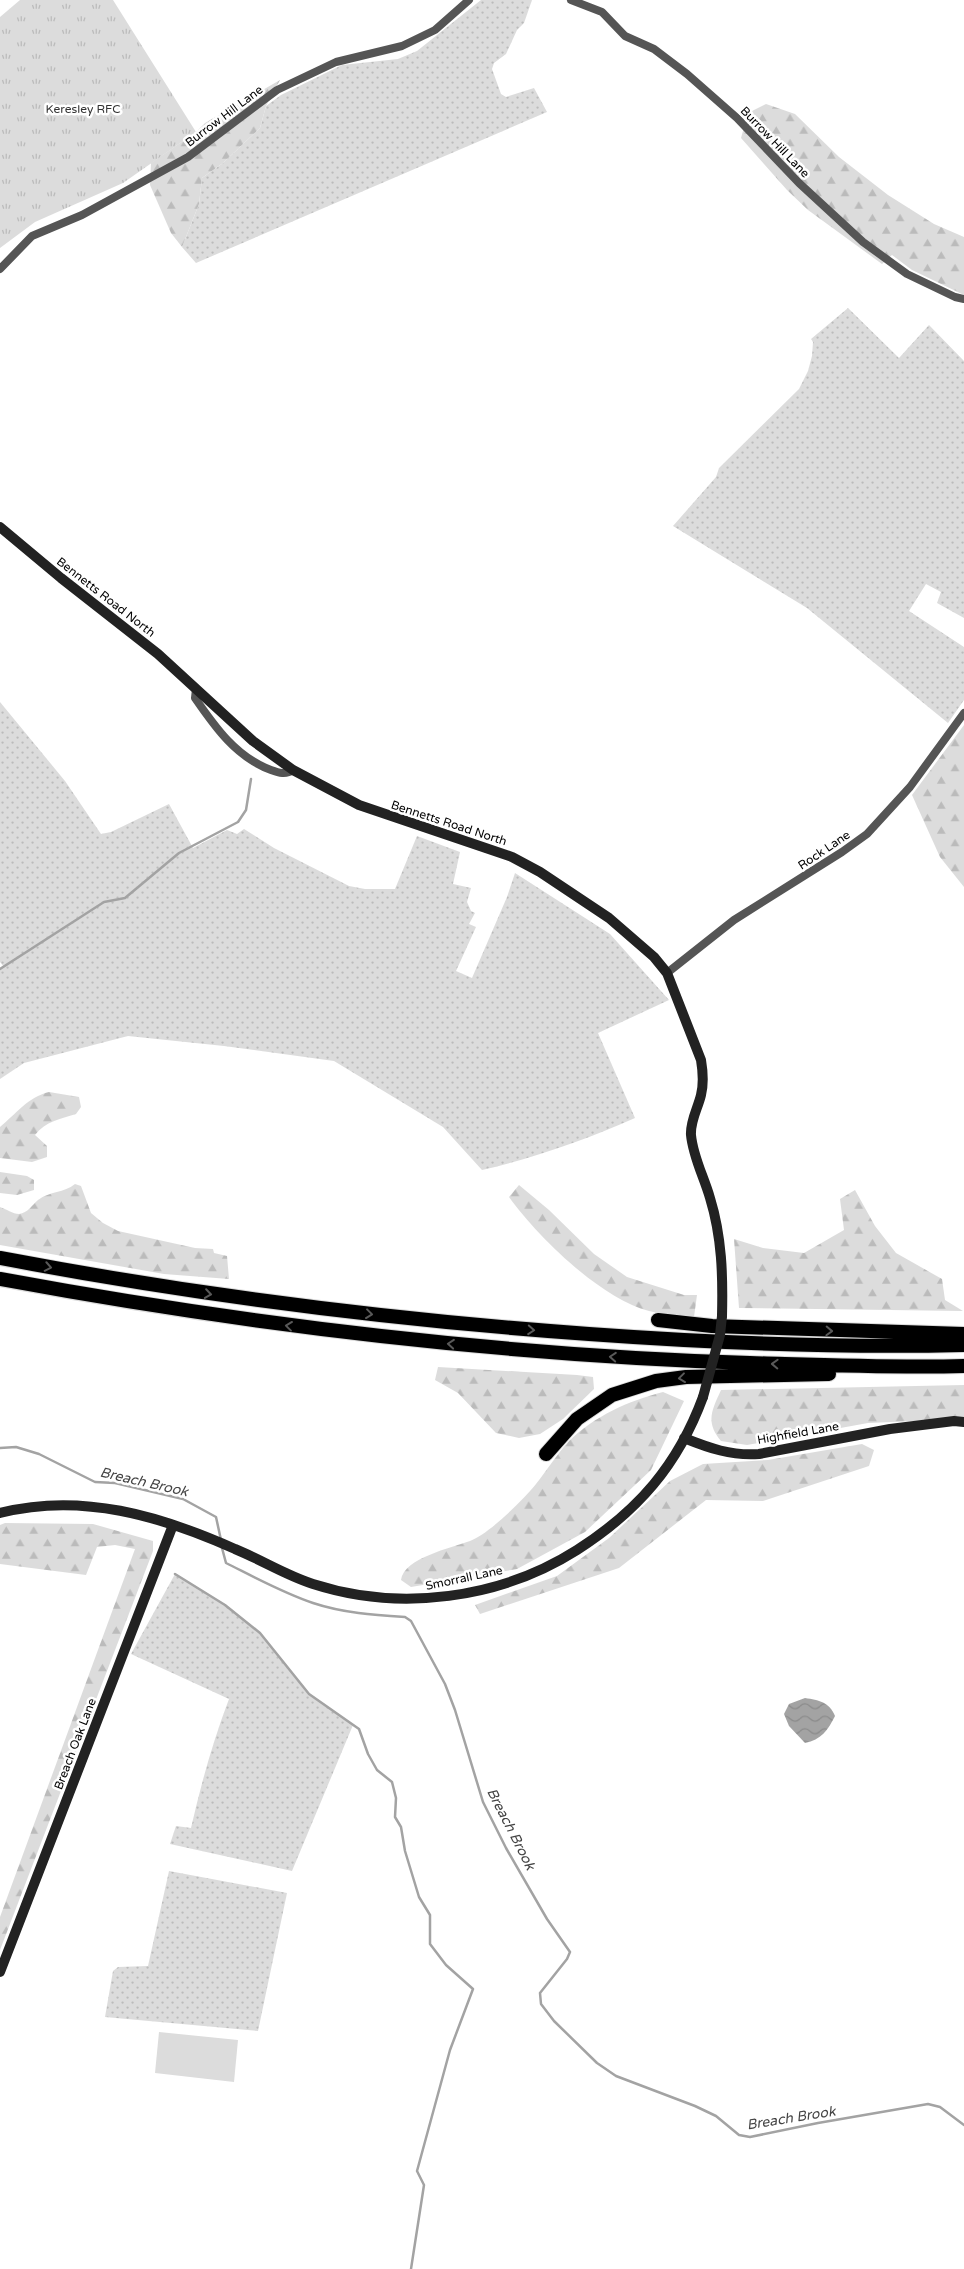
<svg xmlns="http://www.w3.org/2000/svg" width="964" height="2269" font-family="'Varela Round',sans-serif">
	<defs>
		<pattern id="grass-dots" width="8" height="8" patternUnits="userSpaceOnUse" patternTransform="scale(1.25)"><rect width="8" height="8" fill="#dcdcdc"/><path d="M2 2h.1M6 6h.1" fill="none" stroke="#bbb" stroke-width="1.8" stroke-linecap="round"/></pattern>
		<pattern id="forest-firs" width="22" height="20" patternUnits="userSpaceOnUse" patternTransform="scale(1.25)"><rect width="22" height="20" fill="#dcdcdc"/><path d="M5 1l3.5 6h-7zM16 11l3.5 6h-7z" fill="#bbb"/></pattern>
		<pattern id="park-tufts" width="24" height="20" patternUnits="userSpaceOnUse" patternTransform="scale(1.25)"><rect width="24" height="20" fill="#dcdcdc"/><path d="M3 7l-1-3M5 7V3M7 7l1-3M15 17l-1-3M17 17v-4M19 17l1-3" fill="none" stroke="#bbb"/></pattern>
		<pattern id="water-waves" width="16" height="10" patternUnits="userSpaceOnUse" patternTransform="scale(1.25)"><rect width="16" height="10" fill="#a3a3a3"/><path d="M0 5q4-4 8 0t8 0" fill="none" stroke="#8b8b8b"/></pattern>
	</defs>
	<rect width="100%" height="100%" fill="#fff"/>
	<path fill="url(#grass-dots)" d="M481 0H532L524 23 517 30 506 54 494 63 492 69 501 94 506 97 534 88 547 112 196 263 182 247 199 204 202 178 223 163 260 128 266 106 281 95 342 65 398 59 417 51Z
		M848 308 899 358 929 325 964 361V618L937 603 941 592 926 584 909 611 964 647V700L948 723 807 608 673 526 716 477 719 468 799 389 808 371 812 356 813 342 811 339Z
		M0 702 65 781 101 834 111 832 169 804 193 848 227 830 237 834 244 829 274 848 349 886 365 889H395L417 836 460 852 453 884 471 888 467 902 471 911 475 913 469 924 476 927 456 971 472 978 507 897 515 873 610 934 669 1000 598 1033 635 1118C585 1140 534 1158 482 1170L443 1127 334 1061 224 1046 128 1036 24 1063 0 1079V969L4 967 0 962Z
		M175 1574 227 1607 260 1633 309 1694 353 1725 292 1871 170 1844 176 1826 191 1828C201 1784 213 1741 229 1699L131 1654Z
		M169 1871 287 1893 258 2031 105 2017 113 1971 118 1967 148 1966Z"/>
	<path fill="url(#forest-firs)" d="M280 80 266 106 260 128 223 163 202 178 199 204 182 247 171 233 150 185 151 163 196 132 205 123Z
		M766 104 795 114 839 157 888 195 934 224 964 237V295L912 270 892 255 882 264 808 210 787 190 741 138 748 113Z
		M964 725V887L940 857 912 795Z
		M49 1092 79 1097 81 1107 76 1114C60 1119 46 1121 35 1135L47 1146V1157L32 1162 0 1158V1127C16 1114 28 1097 49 1092Z
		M0 1172 27 1176 34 1180V1190L17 1195 0 1193Z
		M75 1184 81 1186 91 1213 103 1223 118 1231 195 1248 213 1249 214 1253 227 1256 229 1279 164 1274 0 1245V1207C6 1209 13 1214 19 1214 28 1213 32 1205 38 1200 50 1191 64 1193 75 1184Z
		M519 1185 549 1210 594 1254 627 1277 684 1295H697L694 1317C680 1315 663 1315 649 1311 601 1299 537 1236 509 1197Z
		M855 1190 875 1226 896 1253 942 1279 945 1300 963 1311 739 1308 734 1239 763 1248 804 1253 844 1230 840 1199Z
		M438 1367 577 1375 593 1377 594 1389 563 1419 540 1434 519 1438 496 1433 458 1393 435 1380Z
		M964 1385V1419L868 1423 747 1445 721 1441C705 1422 712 1410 721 1390Z
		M663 1392 684 1401 651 1470 585 1532 517 1569 411 1587 401 1580C404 1558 451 1548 470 1541 489 1534 523 1500 536 1484 547 1470 557 1454 569 1441 595 1416 628 1401 663 1392Z
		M862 1444 874 1450 869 1466 763 1501 706 1500 619 1568 480 1614 475 1605 557 1576 609 1538 670 1481 703 1464 768 1460Z
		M5 1523 93 1524 153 1541V1551L0 1950V1917L135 1549 115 1545 97 1547 86 1575 0 1564V1525Z"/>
	<path fill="url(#park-tufts)" d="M20 0H113L196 132 123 183 35 222 0 248V17Z"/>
	<path fill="#dcdcdc" d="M159 2032 238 2040 234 2082 155 2073Z"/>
	<path fill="url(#water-waves)" d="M805 1698C819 1700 829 1702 835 1716 828 1730 821 1740 805 1743L789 1726 784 1714 789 1704Z"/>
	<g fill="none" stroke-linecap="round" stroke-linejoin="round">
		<path stroke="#a3a3a3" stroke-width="2.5" d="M0 969 104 902 125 898 179 853 238 822 246 810 251 779
			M0 1448 16 1447 39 1454 95 1482 115 1483 183 1499 216 1517 221 1540
			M222 1548 226 1563C254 1577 283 1593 313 1603 343 1613 374 1615 405 1617L411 1621 445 1684 455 1710 483 1802 506 1848 547 1919 570 1952 567 1959 540 1993 541 2004 554 2021 597 2063 616 2076 695 2106 716 2116 739 2135 750 2137 818 2123 928 2104 940 2107 964 2125
			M175 1574 225 1605 260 1633 309 1694 359 1729 368 1754 377 1770 392 1782 396 1798 395 1817 401 1827 405 1851 419 1897 430 1915V1944L446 1965 473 1989 450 2050 417 2171 424 2185 411 2269"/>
		<g stroke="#dbdbdb" stroke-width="16">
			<path id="highway" d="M0 1258C195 1295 391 1320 589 1334 714 1343 839 1348 964 1345
				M0 1279C248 1325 498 1355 750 1363 821 1365 893 1368 964 1366
				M658 1320 712 1326 964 1334
				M546 1454 577 1419 612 1395 656 1381 686 1377 829 1374"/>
		</g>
		<path stroke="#555" stroke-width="8" d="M571 0 602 12 625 36 654 49 687 74 737 118 799 183 863 242 907 274 955 297 964 299
			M0 269 32 236 82 215 188 157 277 90 336 62 402 46 435 30 469 0
			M196 689 195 698C215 727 236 757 271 770 279 773 286 775 293 770
			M667 973 734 920 842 852 867 834 910 787 964 713"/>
		<path stroke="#222" stroke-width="10" d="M0 527 61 578 158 654 253 741 293 770 359 805 512 857 540 872 609 918 654 957 667 973 701 1060C703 1072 704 1083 701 1095 698 1108 690 1121 691 1135 693 1157 704 1177 710 1198 722 1237 723 1276 722 1316
			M684 1438C709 1448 731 1456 759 1454L890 1429 954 1421 964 1422
			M0 1513C81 1492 161 1516 235 1549 262 1560 285 1575 313 1584 400 1612 500 1599 577 1550 638 1511 678 1465 703 1397
			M0 1972 173 1525"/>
		<use href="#highway" stroke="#000" stroke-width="14"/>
		<path stroke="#222" stroke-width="10" d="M703 1397 720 1335 722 1316"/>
	</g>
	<defs><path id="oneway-chevron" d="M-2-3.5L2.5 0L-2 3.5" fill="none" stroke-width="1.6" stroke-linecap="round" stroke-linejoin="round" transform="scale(1.25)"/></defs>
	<g stroke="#595959">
		<use href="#oneway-chevron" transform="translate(48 1267) rotate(11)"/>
		<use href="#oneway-chevron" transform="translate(208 1294) rotate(8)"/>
		<use href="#oneway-chevron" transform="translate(369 1314) rotate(7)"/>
		<use href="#oneway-chevron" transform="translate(289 1326) rotate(-173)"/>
		<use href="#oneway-chevron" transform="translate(531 1330) rotate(4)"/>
		<use href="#oneway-chevron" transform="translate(829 1331) rotate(2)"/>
		<use href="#oneway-chevron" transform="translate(451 1344) rotate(-175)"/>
		<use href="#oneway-chevron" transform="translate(613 1357) rotate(-176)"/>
		<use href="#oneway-chevron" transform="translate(775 1364) rotate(-178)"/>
		<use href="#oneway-chevron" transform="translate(682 1378) rotate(173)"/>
	</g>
	<g text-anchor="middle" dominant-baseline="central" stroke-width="5" stroke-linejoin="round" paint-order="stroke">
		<g font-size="12" fill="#333" stroke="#fff">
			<text x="83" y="109">Keresley RFC</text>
		</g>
		<g font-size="12" fill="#000" stroke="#fff">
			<text transform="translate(224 116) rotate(-37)">Burrow Hill Lane</text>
			<text transform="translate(775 142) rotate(46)">Burrow Hill Lane</text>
			<text transform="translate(106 597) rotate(38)">Bennetts Road North</text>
			<text transform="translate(449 823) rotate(18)">Bennetts Road North</text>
			<text transform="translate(824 850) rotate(-34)">Rock Lane</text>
			<text transform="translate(798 1433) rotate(-10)">Highfield Lane</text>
			<text transform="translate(464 1578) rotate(-12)">Smorrall Lane</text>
			<text transform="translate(75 1744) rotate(-69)">Breach Oak Lane</text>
		</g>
		<g font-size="14" font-style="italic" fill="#444" stroke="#fff">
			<text transform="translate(144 1482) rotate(13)">Breach Brook</text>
			<text transform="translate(511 1829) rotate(63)">Breach Brook</text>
			<text transform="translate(791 2118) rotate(-9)">Breach Brook</text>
		</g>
	</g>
</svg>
